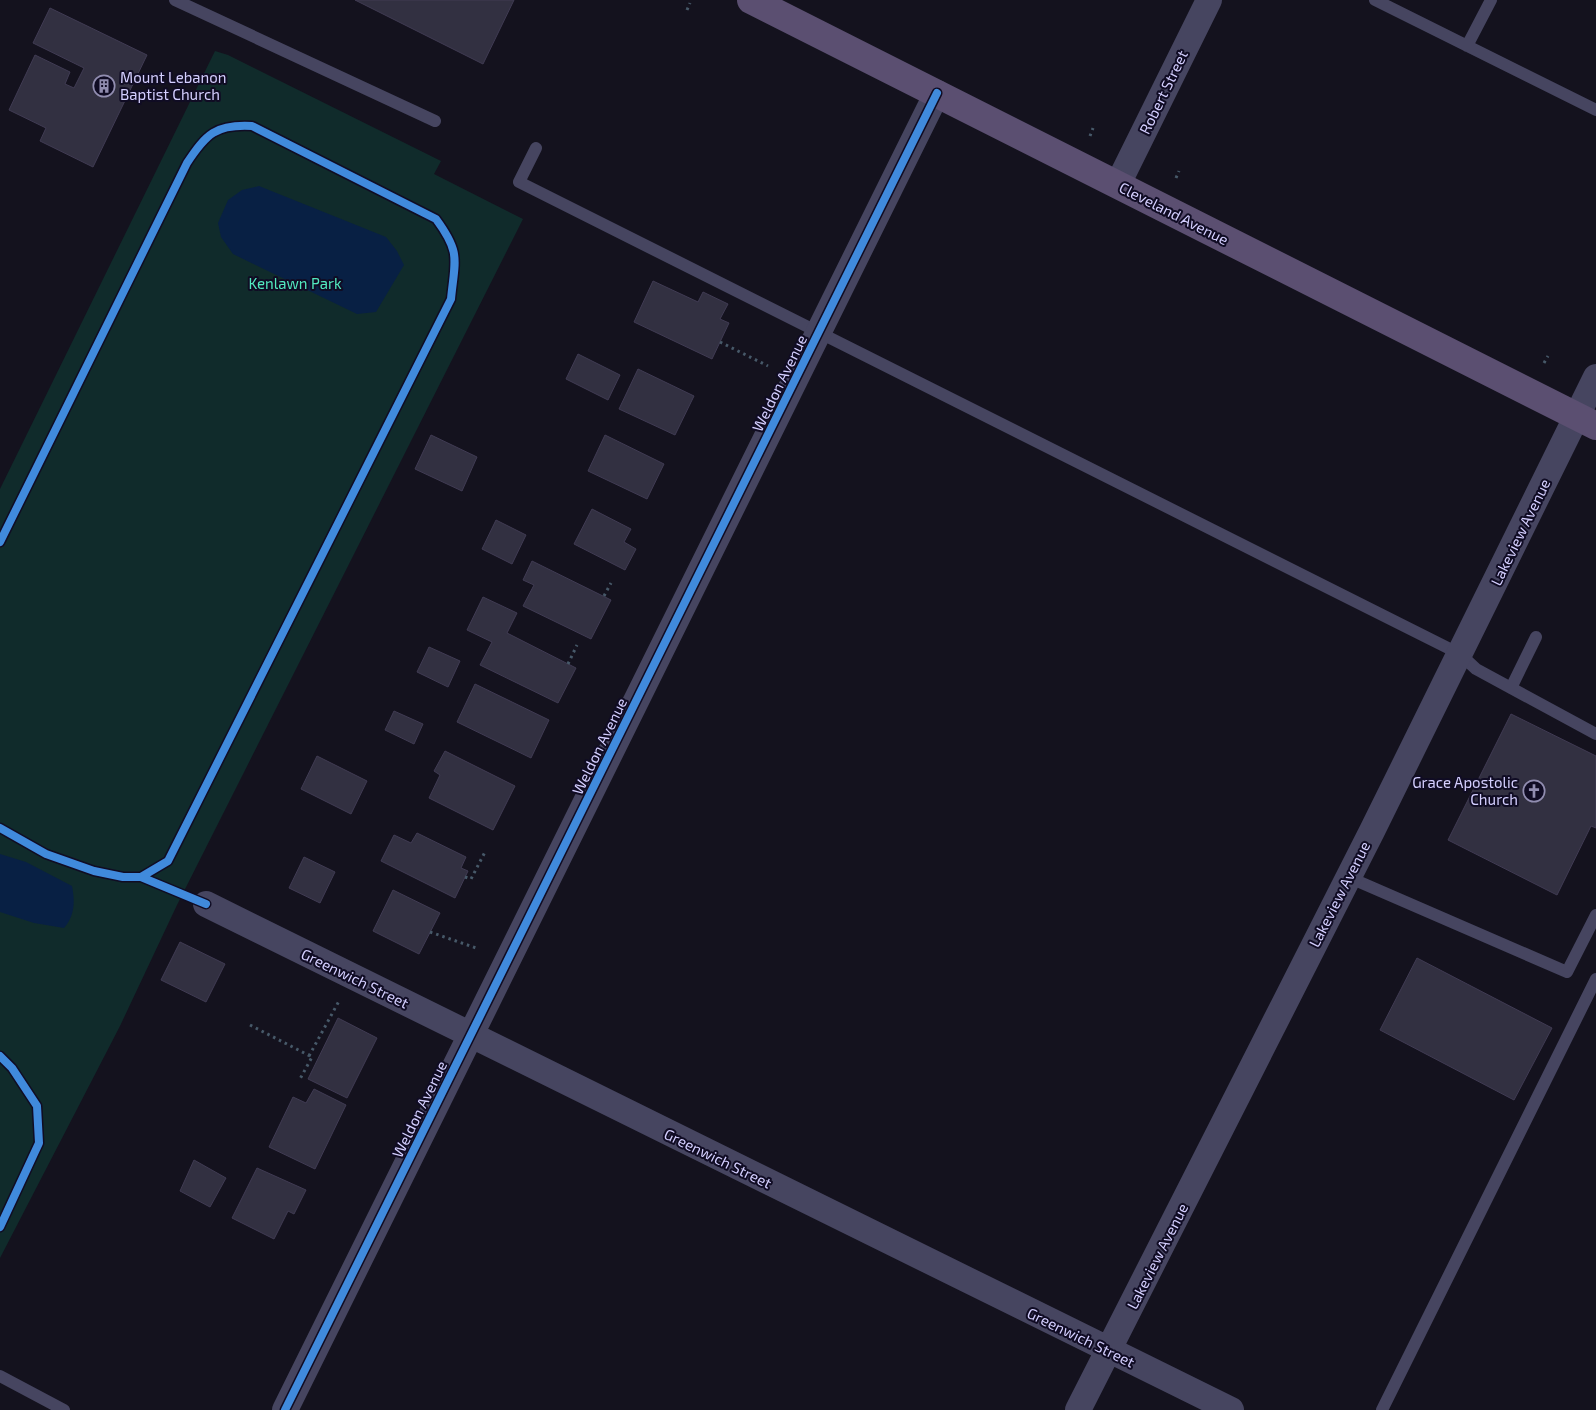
<svg xmlns="http://www.w3.org/2000/svg" width="1596" height="1410" font-family="'Exo 2',sans-serif">
	<rect width="100%" height="100%" fill="#14121e"/>
	<path fill="#102b2b" d="M215 51 228 55 441 161 434 174 523 219 177 905 120 1026 0 1258V489Z"/>
	<path fill="#082044" d="M259 186 386 237 397 251 404 265 376 312 357 314 233 254 221 237 218 223 228 200 242 190Z
		M0 854 26 862 72 886C75 901 75 916 64 928L34 923 0 912Z"/>
	<path fill="#323041" stroke="#403b53" d="M355 0H514L483 64Z
		M50 8 147 55 93 167 40 141 46 128 9 110 35 55 70 72 65 84 74 88 84 68 33 43Z
		M653 281 698 302 703 292 728 304 720 319 729 323 712 359 634 322Z
		M578 354 620 375 608 400 566 379Z
		M638 369 694 396 675 435 619 409Z
		M431 435 477 457 462 491 415 469Z
		M605 435 664 464 647 499 588 471Z
		M592 509 631 529 624 542 636 549 625 570 574 544Z
		M496 520 526 535 512 564 482 549Z
		M532 561 611 600 591 639 523 606 534 585 523 580Z
		M483 597 517 613 507 633 576 668 558 703 480 665 492 642 467 630Z
		M429 647 460 661 448 687 417 672Z
		M475 684 549 720 531 758 457 722Z
		M394 711 423 724 414 744 385 730Z
		M1511 714 1596 756V828L1591 826 1557 895 1448 840Z
		M445 751 515 786 493 830 429 798 440 775 434 771Z
		M317 756 367 781 351 814 301 789Z
		M417 833 466 857 461 868 468 871 455 898 381 861 394 835 411 843Z
		M304 857 335 872 320 903 289 888Z
		M393 890 440 913 419 954 373 931Z
		M180 942 225 964 206 1002 161 980Z
		M1417 958 1552 1028 1514 1100 1380 1030Z
		M338 1018 377 1038 347 1098 308 1079Z
		M314 1089 346 1105 315 1169 269 1147 293 1097 306 1103Z
		M194 1160 226 1178 210 1207 180 1191Z
		M257 1168 306 1190 294 1214 288 1211 274 1239 232 1218Z"/>
	<g fill="none" stroke-linecap="round" stroke-linejoin="round">
		<path stroke="#475969" stroke-width="3" stroke-dasharray="2.5 4" stroke-linecap="butt" d="M687 10 690 3
			M1090 136 1093 128
			M1176 178 1179 171
			M720 342 768 366
			M1544 363 1548 356
			M604 596 611 583
			M568 664 577 645
			M465 877 471 879 485 852
			M430 932 479 949
			M250 1025 312 1057 300 1079
			M309 1056 339 1001"/>
		<path stroke="#464560" stroke-width="12" d="M175 0 435 121
			M1375 0 1596 110
			M1467 46 1491 0
			M536 148 519 182 1460 654 1476 669 1596 734
			M1511 688 1536 637
			M1348 877 1567 972 1596 915
			M0 1376 64 1410
			M1382 1410 1596 979"/>
		<path stroke="#464560" stroke-width="26" d="M1118 184 1209 0
			M206 904 1231 1410
			M285 1410 937 93
			M1078 1410 1372 831 1596 377"/>
		<path stroke="#5b4f71" stroke-width="28" d="M751 0 1596 426"/>
		<g stroke="#100c24" stroke-width="11">
			<path id="cycleway" d="M0 542 187 163C206 134 216 124 252 126L436 219C461 253 455 259 451 299L168 861 141 877
				M0 828 46 854 94 871 123 877H141L206 904
				M0 1056 12 1068 37 1106 39 1143 0 1227
				M285 1410 937 93"/>
		</g>
		<use href="#cycleway" stroke="#408adc" stroke-width="8"/>
	</g>
	<defs>
		<g id="building-ring" transform="scale(1.125)"><circle r="9.5" fill="#100c24" stroke="#918db0" stroke-width="1.5"/><path d="M-4-6H4V6H1V3H-1V6H-4ZM-2.5-4.3h1.7v1.8h-1.7ZM.8-4.3h1.7v1.8H.8ZM-2.5-1h1.7V.8h-1.7ZM.8-1h1.7V.8H.8Z" fill="#918db0"/></g>
		<g id="church-ring" transform="scale(1.125)"><circle r="9.5" fill="#100c24" stroke="#918db0" stroke-width="1.5"/><path d="M-1.2-6h2.4v3.5h3.3v2.4h-3.3V6h-2.4V-.1h-3.3v-2.4h3.3Z" fill="#918db0"/></g>
	</defs>
	<g fill-rule="evenodd">
		<use href="#building-ring" x="104" y="86"/>
		<use href="#church-ring" x="1534" y="791"/>
	</g>
	<g text-anchor="middle" dominant-baseline="central" stroke-width="4" stroke-linejoin="round" paint-order="stroke">
		<g font-size="15" fill="#d4cfff" stroke="#100c24" text-anchor="start">
			<text x="120" y="77">Mount Lebanon<tspan x="120" dy="17">Baptist Church</tspan></text>
			<text x="1518" y="782" text-anchor="end">Grace Apostolic<tspan x="1518" dy="17">Church</tspan></text>
		</g>
		<g font-size="15" fill="#d4cfff" stroke="#100c24">
			<text transform="translate(1163 92) rotate(-64)">Robert Street</text>
			<text transform="translate(1174 213) rotate(27)">Cleveland Avenue</text>
			<text transform="translate(779 383) rotate(-64)">Weldon Avenue</text>
			<text transform="translate(1520 532) rotate(-64)">Lakeview Avenue</text>
			<text transform="translate(599 746) rotate(-64)">Weldon Avenue</text>
			<text transform="translate(1339 894) rotate(-63)">Lakeview Avenue</text>
			<text transform="translate(355 978) rotate(26)">Greenwich Street</text>
			<text transform="translate(419 1109) rotate(-64)">Weldon Avenue</text>
			<text transform="translate(718 1158) rotate(26)">Greenwich Street</text>
			<text transform="translate(1157 1256) rotate(-63)">Lakeview Avenue</text>
			<text transform="translate(1081 1337) rotate(26)">Greenwich Street</text>
		</g>
		<g font-size="15" fill="#52e9bf" stroke="#100c24">
			<text x="295" y="283">Kenlawn Park</text>
		</g>
	</g>
</svg>
